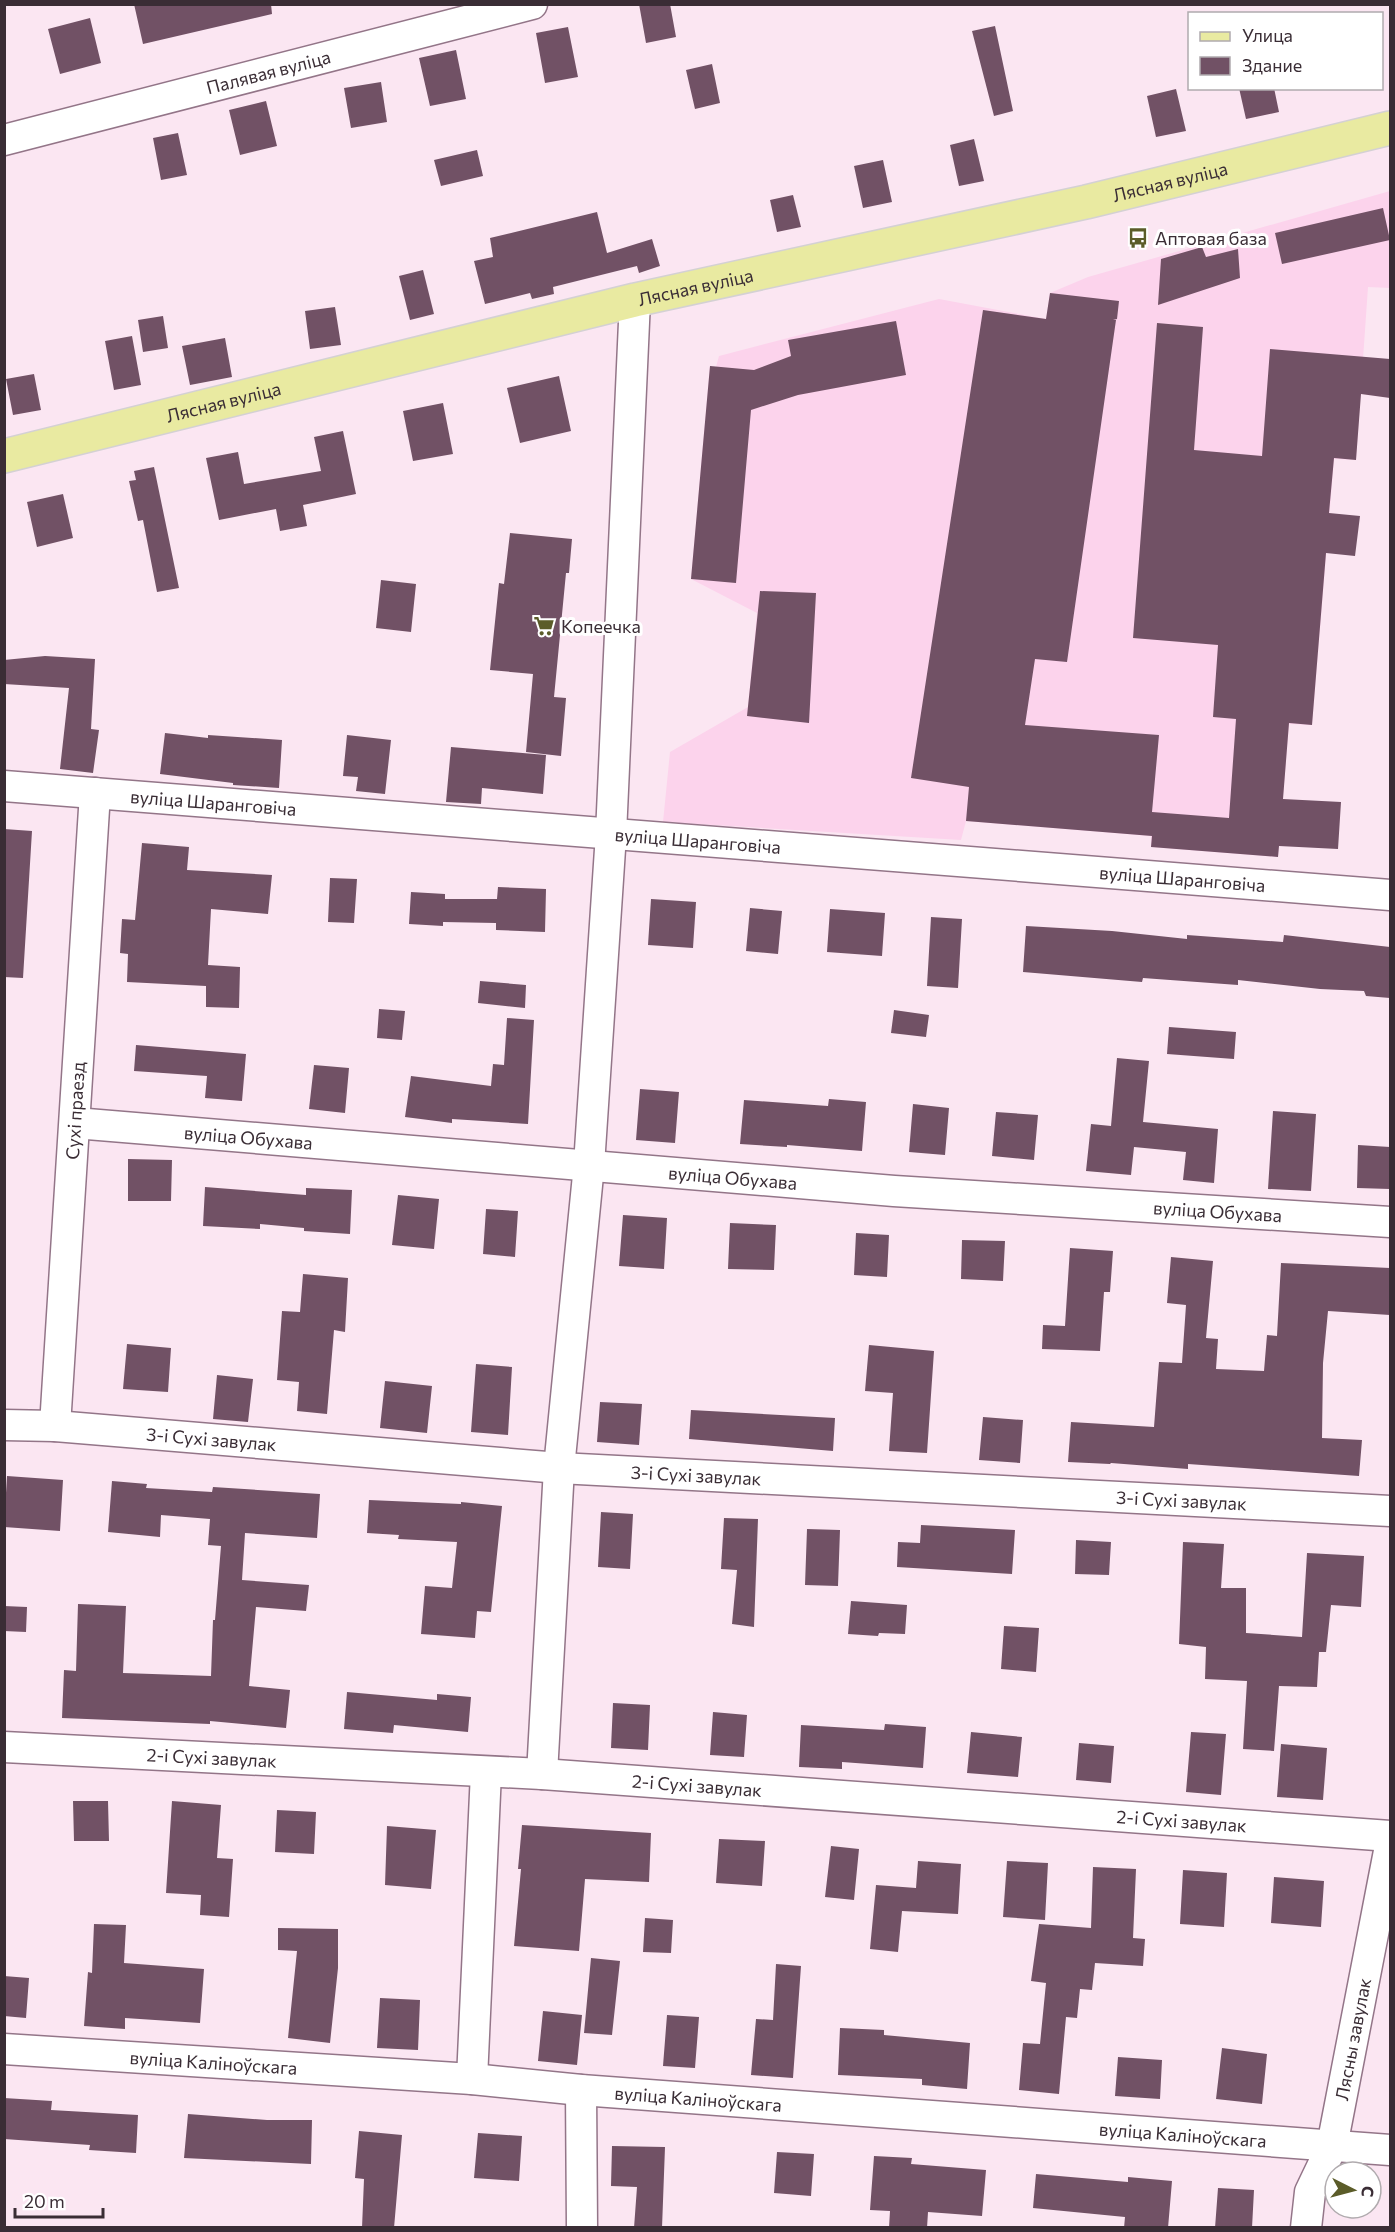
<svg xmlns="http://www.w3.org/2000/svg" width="1395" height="2232" font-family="Commissioner,sans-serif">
	<rect width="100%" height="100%" fill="#fbe6f2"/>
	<path fill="#fcd3ec" d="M1390 191V288L1368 287 1356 460 1334 459 1312 725 1289 724 1278 857 1151 847V836L966 821 961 840 663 822 670 752 748 707 757 613 691 579 710 366 716 367 719 356 939 299 1046 319 1050 293 1088 277Z"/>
	<path fill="#715165" d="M134 4H271L272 14 143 44Z
		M639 4H670L676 37 646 43Z
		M90 18 101 63 60 74 48 29Z
		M995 26 1013 111 994 116 972 31Z
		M568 27 578 77 545 83 536 33Z
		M456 50 466 99 430 106 419 58Z
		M712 64 720 103 695 109 686 70Z
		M381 82 387 122 351 128 344 88Z
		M1239 88H1274L1279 112 1246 119Z
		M1176 89 1186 131 1156 137 1147 96Z
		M266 101 277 146 240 155 229 110Z
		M178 133 187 175 161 180 153 138Z
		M974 139 984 181 959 186 950 145Z
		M477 150 483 176 441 186 434 160Z
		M883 160 892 202 863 208 854 166Z
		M793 195 801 227 777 232 770 200Z
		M1383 208 1390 240 1282 264 1275 233Z
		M597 212 607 253 652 239 660 266 639 273 637 266 553 287 554 294 532 299 530 293 485 304 474 261 493 257 490 238Z
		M1202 247 1206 257 1238 249 1240 278 1158 305 1161 259Z
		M423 270 434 314 410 320 399 276Z
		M1050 293 1119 301 1117 319 1113 320H1116L1067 662 1035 659 1025 725 1159 735 1152 812 1229 818 1236 719 1213 717 1218 645 1133 638 1157 323 1203 327 1194 450 1262 456 1270 349 1390 359V398L1361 394 1356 460 1334 458 1329 513 1360 516 1355 556 1326 553 1312 725 1289 723 1283 799 1341 802 1338 849 1279 846 1278 857 1151 847 1152 836 966 821 969 787 911 778 983 310 1046 319Z
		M335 307 341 345 310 349 305 311Z
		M163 316 168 348 143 352 138 320Z
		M896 321 906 375 798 395 751 410 736 583 691 579 710 366 754 370 791 356 788 340Z
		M132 336 141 385 114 390 105 341Z
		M225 338 232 377 190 385 182 346Z
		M34 374 41 410 13 415 6 379Z
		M559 376 571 431 520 443 507 388Z
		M443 403 453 454 413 461 403 411Z
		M343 431 356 494 303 505 307 526 280 531 276 509 219 520 206 458 238 452 244 484 321 471 314 437Z
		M154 467 179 588 157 592 143 520 138 521 129 481 136 480 134 471Z
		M63 494 73 538 37 547 27 502Z
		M510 533 572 539 569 573H566L554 697 566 698 561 756 526 752 533 674 490 670 499 583 504 584Z
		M381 580 416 584 411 632 376 628Z
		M760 591 816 593 809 723 747 716Z
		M45 656 95 659 91 729 99 730 93 773 60 769 69 688 4 684V660Z
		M165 733 208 738V735L282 740 279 788 233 785V783L160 774Z
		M347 735 391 740 385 794 356 791 358 777 343 776Z
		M451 747 546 755 543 794 482 788 481 804 446 802Z
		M4 829 32 831 23 978 4 977Z
		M142 843 189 847 187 870 272 875 268 914 211 909 208 965 240 967 239 1008 206 1007V986L127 982 128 954 120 953 122 919 135 920Z
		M330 878 357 879 354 923 328 922Z
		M498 887 546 889 545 932 496 930V923L443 922V926L409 924 411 892 445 894V899H497Z
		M651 899 696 902 693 948 648 945Z
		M750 908 782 911 778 954 746 951Z
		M830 909 885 913 882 956 827 952Z
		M931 917 962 919 958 988 927 986Z
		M1026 926 1112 931 1187 939V935L1283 942 1284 935 1390 947V998L1366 996 1364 991 1320 989 1238 980V985L1143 978 1142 982 1023 972Z
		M480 981 526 985 525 1008 478 1003Z
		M379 1009 405 1011 402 1040 377 1038Z
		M894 1010 929 1015 926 1037 891 1033Z
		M507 1018 534 1020 528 1124 452 1119V1123L405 1117 411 1076 491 1086 493 1064 504 1065Z
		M1169 1027 1236 1032 1234 1059 1167 1054Z
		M136 1045 246 1054 242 1101 205 1098 207 1076 134 1071Z
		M1117 1058 1149 1061 1143 1122 1218 1129 1214 1183 1183 1180 1186 1152 1134 1147 1131 1175 1086 1171 1091 1124 1111 1126Z
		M314 1065 349 1068 345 1113 309 1109Z
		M640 1089 679 1092 675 1143 636 1140Z
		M829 1099 866 1102 862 1151 787 1145V1147L740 1144 744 1100 828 1106Z
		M913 1104 949 1108 945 1155 909 1152Z
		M1273 1111 1316 1114 1311 1191 1268 1189Z
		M996 1112 1038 1115 1034 1160 992 1156Z
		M1358 1145 1390 1147V1189L1357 1188Z
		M128 1159 172 1160 171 1201H128Z
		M205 1187 306 1195V1188L352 1190 350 1234 304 1231V1228L260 1224V1229L203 1226Z
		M398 1195 439 1199 434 1249 392 1245Z
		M486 1209 518 1211 515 1257 483 1254Z
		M623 1215 667 1218 664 1269 619 1266Z
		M730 1223 776 1225 774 1270 728 1269Z
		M856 1233 889 1235 887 1277 854 1275Z
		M962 1240 1005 1241 1003 1281 961 1279Z
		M1070 1248 1113 1251 1110 1292H1104L1100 1351 1042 1349 1043 1325 1065 1326Z
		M1171 1257 1213 1261 1206 1338 1218 1339 1216 1369 1264 1371 1267 1335 1277 1336 1281 1263 1390 1268V1315L1328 1311 1323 1363 1322 1438 1362 1440 1359 1476 1188 1464V1469L1111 1463 1110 1464 1068 1462 1071 1422 1154 1427 1159 1362 1182 1363 1186 1305 1167 1303Z
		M303 1274 348 1278 345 1332 334 1330 327 1414 297 1411 299 1382 277 1380 282 1311 300 1312Z
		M127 1344 171 1348 168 1392 123 1389Z
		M869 1345 934 1351 927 1453 889 1451 893 1393 865 1391Z
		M476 1364 512 1367 508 1435 471 1432Z
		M217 1375 253 1379 248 1422 213 1419Z
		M385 1381 432 1386 427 1433 380 1428Z
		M600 1402 642 1404 639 1445 597 1442Z
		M691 1410 835 1418 833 1451 689 1439Z
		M983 1417 1023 1420 1020 1463 979 1460Z
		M7 1476 63 1480 60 1531 4 1527Z
		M112 1481 147 1484 146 1488 212 1492 213 1487 320 1494 317 1538 245 1533 242 1580 309 1585 306 1611 256 1607 249 1686 290 1690 286 1728 210 1721V1724L62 1718 64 1670 76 1671 78 1604 126 1606 123 1673 211 1676 213 1620H215L221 1546 208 1545 210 1519 161 1515 160 1537 108 1532Z
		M369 1500 461 1504V1502L502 1506 491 1612 477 1611 475 1638 421 1634 425 1586 452 1588 457 1542 398 1539 399 1535 367 1533Z
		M601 1512 633 1514 630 1569 598 1567Z
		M724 1518 758 1519 754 1627 732 1624 737 1570 721 1569Z
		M921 1525 1015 1530 1012 1574 897 1567 898 1542 920 1543Z
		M807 1529 840 1530 838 1586 805 1585Z
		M1076 1540 1111 1542 1109 1575 1075 1574Z
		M1183 1542 1224 1544 1221 1588H1246V1633L1302 1637 1307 1553 1364 1556 1361 1607 1331 1605 1326 1652H1319L1317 1687 1279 1686 1274 1751 1243 1749 1247 1681 1205 1679 1206 1647 1179 1644Z
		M851 1601 907 1605 905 1634 879 1633 878 1636 848 1634Z
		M4 1606 27 1607 26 1632 4 1631Z
		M1004 1626 1039 1628 1036 1672 1001 1669Z
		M347 1692 437 1700V1694L471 1697 468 1732 394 1725 393 1733 344 1729Z
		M613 1703 650 1705 648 1750 611 1748Z
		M713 1712 747 1715 744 1757 710 1755Z
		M885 1724 926 1727 923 1768 842 1762V1769L799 1767 801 1725 884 1730Z
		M971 1732 1022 1737 1018 1777 967 1773Z
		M1191 1732 1226 1734 1221 1795 1186 1792Z
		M1079 1743 1114 1746 1111 1783 1076 1780Z
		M1281 1744 1327 1748 1323 1800 1277 1797Z
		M73 1801H108L109 1841H74Z
		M172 1801 221 1805 217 1858 233 1859 229 1917 200 1915 201 1895 166 1893Z
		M277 1810 316 1812 314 1854 275 1852Z
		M522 1825 651 1833 649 1882 585 1879 579 1951 514 1946 521 1869H518Z
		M387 1826 436 1830 431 1889 385 1885Z
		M719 1839 765 1841 762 1886 716 1883Z
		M831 1846 859 1849 854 1900 825 1897Z
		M918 1861 961 1864 958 1914 902 1911 898 1952 870 1949 876 1885 916 1888Z
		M1007 1861 1048 1863 1045 1920 1003 1917Z
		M1093 1867 1136 1869 1133 1938 1145 1939 1143 1966 1095 1963 1092 1990 1080 1989 1077 2018 1066 2017 1059 2094 1019 2090 1023 2043 1040 2044 1046 1983 1031 1981 1039 1924 1091 1928Z
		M1183 1870 1227 1873 1224 1927 1180 1924Z
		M1274 1877 1324 1881 1321 1927 1271 1923Z
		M645 1918 673 1920 671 1953 643 1952Z
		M94 1924 126 1925 124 1963 204 1969 200 2023 125 2018V2029L84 2026 88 1972 92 1973Z
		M278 1928 338 1929V1968L330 2043 288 2038 297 1951 278 1950Z
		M591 1958 620 1961 612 2035 584 2033Z
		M776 1964 801 1966 793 2078 751 2075 756 2019 773 2020Z
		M4 1976 29 1978 26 2018 4 2016Z
		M380 1998 420 2000 418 2050 377 2048Z
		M543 2011 582 2015 577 2065 538 2061Z
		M667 2015 699 2017 695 2068 663 2066Z
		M840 2028 884 2030V2035L970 2043 967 2089 922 2085V2079L838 2075Z
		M1222 2048 1267 2054 1262 2104 1216 2099Z
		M1118 2057 1162 2060 1160 2099 1115 2096Z
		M4 2098 52 2101 51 2110 138 2115 136 2153 89 2150 90 2145 4 2139Z
		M188 2114 267 2120H312L311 2164 184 2158Z
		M359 2131 402 2135 394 2228H362L364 2179 355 2178Z
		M478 2133 522 2136 519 2181 474 2178Z
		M612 2146 665 2147 662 2228H634L637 2187 611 2186Z
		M777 2152 814 2154 811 2196 774 2193Z
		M874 2156 912 2158 911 2164 986 2170 982 2216 928 2212 927 2228H889L890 2211 870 2210Z
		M1036 2174 1128 2182V2177L1172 2181 1168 2228H1124L1125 2217 1033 2208Z
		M1218 2188 1254 2190 1252 2228H1215Z"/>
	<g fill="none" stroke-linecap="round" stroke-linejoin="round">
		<g stroke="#937588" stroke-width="33">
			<g id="minor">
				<path id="s1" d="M4 140 532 4"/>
				<path id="s2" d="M4 786 1390 895"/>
				<path id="s3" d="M75 1123 894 1191 1390 1222"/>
				<path id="s4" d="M4 1425 55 1426 559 1468 1390 1511"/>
				<path id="s5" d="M55 1426 95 793"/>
				<path id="s6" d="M4 1747 542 1774 1390 1836"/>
				<path d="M542 1774 559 1468 589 1165 611 834 635 300"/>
				<path id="s7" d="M4 2049 472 2079 581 2090 1390 2150"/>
				<path d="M472 2079 486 1772"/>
				<path d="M581 2090 582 2228"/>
				<path id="s8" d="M1306 2228 1310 2192 1332 2146 1390 1846"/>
			</g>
		</g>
		<g stroke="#d4d1d3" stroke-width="36">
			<g id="major">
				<path id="s9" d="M4 456 635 300 1086 202 1390 128"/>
			</g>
		</g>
		<use href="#minor" stroke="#fff" stroke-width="30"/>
		<use href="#major" stroke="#e9eaa1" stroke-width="33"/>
	</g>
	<defs>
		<g id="bus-bare" transform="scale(1.62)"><path d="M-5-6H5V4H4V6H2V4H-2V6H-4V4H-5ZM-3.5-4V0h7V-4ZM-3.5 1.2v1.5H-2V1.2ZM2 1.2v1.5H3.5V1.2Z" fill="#5b5c29" stroke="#fff" stroke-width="2.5" paint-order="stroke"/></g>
		<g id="supermarket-bare" transform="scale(1.62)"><path d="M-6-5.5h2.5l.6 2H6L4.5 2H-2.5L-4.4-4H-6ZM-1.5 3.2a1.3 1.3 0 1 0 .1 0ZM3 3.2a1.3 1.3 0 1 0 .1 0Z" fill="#5b5c29" stroke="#fff" stroke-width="2.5" paint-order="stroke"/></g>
	</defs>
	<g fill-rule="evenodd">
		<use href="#bus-bare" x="1138" y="238"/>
		<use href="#supermarket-bare" x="544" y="626"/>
	</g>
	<g text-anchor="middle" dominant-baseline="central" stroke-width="6" stroke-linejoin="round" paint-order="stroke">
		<g font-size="18" fill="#3a2d35" stroke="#fff">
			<text stroke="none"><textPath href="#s1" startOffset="273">Палявая вуліца</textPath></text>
			<text stroke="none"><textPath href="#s9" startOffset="1198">Лясная вуліца</textPath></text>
			<text stroke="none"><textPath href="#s9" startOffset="712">Лясная вуліца</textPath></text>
			<text stroke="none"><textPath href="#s9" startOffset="226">Лясная вуліца</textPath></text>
			<text stroke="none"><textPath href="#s2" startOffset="210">вуліца Шаранговіча</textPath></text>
			<text stroke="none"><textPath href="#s2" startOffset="696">вуліца Шаранговіча</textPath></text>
			<text stroke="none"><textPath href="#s2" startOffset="1182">вуліца Шаранговіча</textPath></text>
			<text stroke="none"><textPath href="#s5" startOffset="316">Сухі праезд</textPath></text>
			<text stroke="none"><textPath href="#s3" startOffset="174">вуліца Обухава</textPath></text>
			<text stroke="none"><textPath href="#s3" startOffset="660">вуліца Обухава</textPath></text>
			<text stroke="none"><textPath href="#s3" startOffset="1146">вуліца Обухава</textPath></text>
			<text stroke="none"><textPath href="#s4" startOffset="208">3-і Сухі завулак</textPath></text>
			<text stroke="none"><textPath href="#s4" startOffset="694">3-і Сухі завулак</textPath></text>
			<text stroke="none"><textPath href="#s4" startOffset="1180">3-і Сухі завулак</textPath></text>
			<text stroke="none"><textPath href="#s6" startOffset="208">2-і Сухі завулак</textPath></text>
			<text stroke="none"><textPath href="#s6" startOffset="694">2-і Сухі завулак</textPath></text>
			<text stroke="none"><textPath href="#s6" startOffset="1180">2-і Сухі завулак</textPath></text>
			<text stroke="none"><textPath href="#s8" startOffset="196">Лясны завулак</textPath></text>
			<text stroke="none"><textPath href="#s7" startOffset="210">вуліца Каліноўскага</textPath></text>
			<text stroke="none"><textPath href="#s7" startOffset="696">вуліца Каліноўскага</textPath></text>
			<text stroke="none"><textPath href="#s7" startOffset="1182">вуліца Каліноўскага</textPath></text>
		</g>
		<g font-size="18" fill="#3a2d35" stroke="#fff" text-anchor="start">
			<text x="1155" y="238">Аптовая база</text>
			<text x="561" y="626">Копеечка</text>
		</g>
	</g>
	<rect width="1395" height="2232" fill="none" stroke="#3a2d35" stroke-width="12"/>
	<rect x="1188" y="12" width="195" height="78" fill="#ffffff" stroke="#b0abae" stroke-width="1.5"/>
	<rect x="1200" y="32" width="30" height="9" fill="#e9eaa1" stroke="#b0abae" stroke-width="1.5"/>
	<text x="1242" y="42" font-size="18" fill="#3a2d35">Улица</text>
	<rect x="1200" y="57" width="30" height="18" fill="#715165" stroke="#b0abae" stroke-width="1.5"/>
	<text x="1242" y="72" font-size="18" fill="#3a2d35">Здание</text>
	<g transform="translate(1353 2190) rotate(96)"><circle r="28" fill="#ffffff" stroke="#b0abae" stroke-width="1.5"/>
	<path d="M0-4.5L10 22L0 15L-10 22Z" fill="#5b5c29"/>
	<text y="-9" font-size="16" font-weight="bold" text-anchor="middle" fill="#3a2d35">С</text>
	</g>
	<path d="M15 2208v9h88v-9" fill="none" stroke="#3a2d35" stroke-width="3"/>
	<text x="24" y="2208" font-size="18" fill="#3a2d35" stroke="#ffffff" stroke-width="4.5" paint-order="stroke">20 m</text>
</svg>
